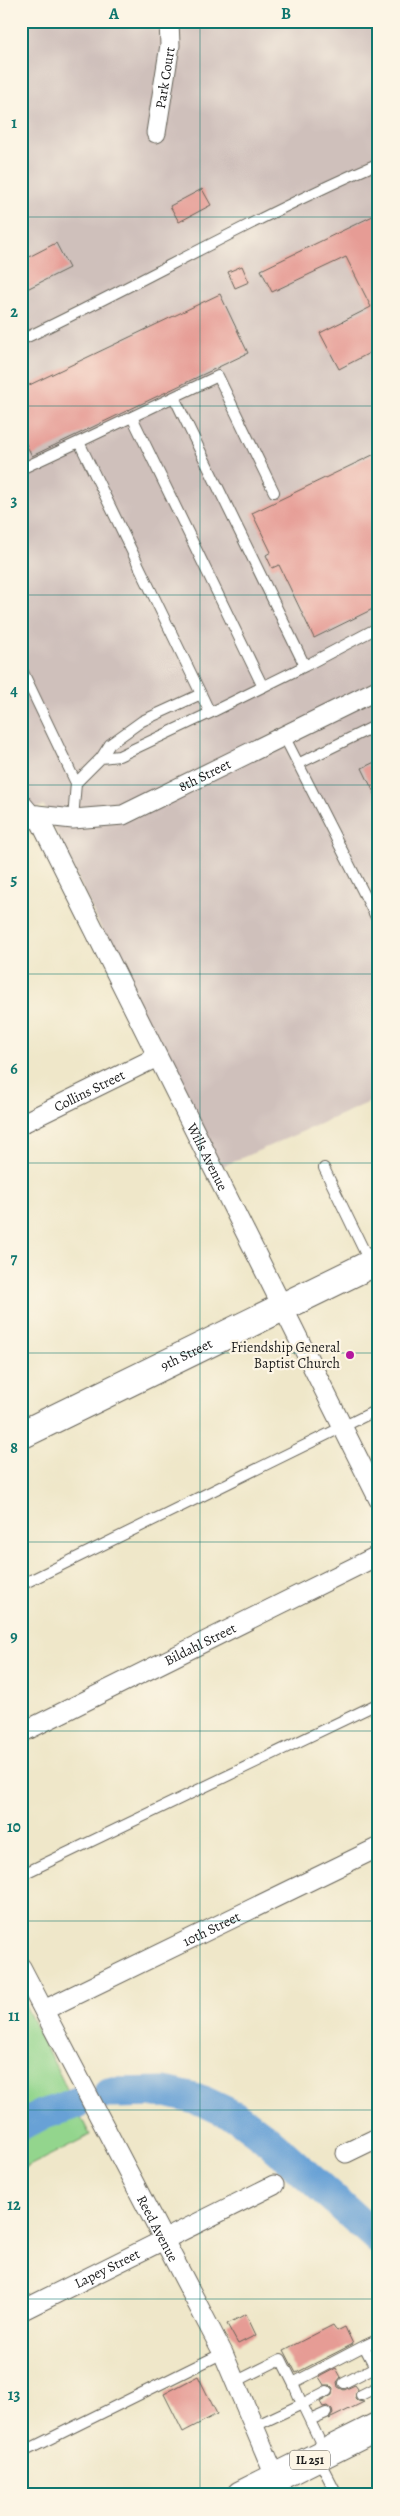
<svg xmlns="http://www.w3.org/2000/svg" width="400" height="2516" font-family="Alegreya,serif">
	<rect width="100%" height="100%" fill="#fcf5e5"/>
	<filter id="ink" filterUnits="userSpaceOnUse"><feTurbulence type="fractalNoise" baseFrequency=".02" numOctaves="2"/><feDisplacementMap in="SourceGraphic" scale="10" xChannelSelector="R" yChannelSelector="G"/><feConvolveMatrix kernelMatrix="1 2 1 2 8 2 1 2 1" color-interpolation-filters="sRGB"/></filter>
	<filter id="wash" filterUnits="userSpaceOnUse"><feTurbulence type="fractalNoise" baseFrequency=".0096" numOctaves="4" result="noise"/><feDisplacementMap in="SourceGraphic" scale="20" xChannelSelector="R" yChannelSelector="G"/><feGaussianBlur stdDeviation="1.12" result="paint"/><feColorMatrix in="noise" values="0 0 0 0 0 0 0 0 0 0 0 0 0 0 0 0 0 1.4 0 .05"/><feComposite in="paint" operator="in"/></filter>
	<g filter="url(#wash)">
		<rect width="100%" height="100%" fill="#efe7c9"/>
		<path fill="#cfc0bb" d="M21 21H379V1098L214 1170 44 806 21 812Z"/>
		<path fill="#93d58d" stroke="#587854" d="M21 1997 90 2135 21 2170Z"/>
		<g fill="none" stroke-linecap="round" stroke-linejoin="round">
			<path stroke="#67a1d6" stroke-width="31" d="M109 2093 166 2092 203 2101 237 2117 269 2141 379 2240
				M21 2125 41 2115 77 2103"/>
		</g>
		<g id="blocks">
			<path fill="#e69c95" d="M202 189 211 205 179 222 170 206Z
				M379 213V348L339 369 320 333 371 307 346 257 272 292 261 270Z
				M56 243 69 268 21 292V261Z
				M242 266 249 282 235 288 228 272Z
				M220 294 248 353 32 456 21 434V389Z
				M379 452V606L314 638 279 565 272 568 266 555 271 552 252 513Z
				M379 760V803L362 768Z
				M246 2314 256 2335 238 2344 227 2324Z
				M333 2325 337 2331 345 2327 353 2344 296 2373 284 2350Z
				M336 2368 341 2377 337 2382 338 2387 344 2390 355 2385 358 2389 355 2398 358 2401 364 2402 329 2419 333 2414 332 2410 327 2406 323 2407 320 2402 332 2395 333 2388 330 2385H324L319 2377Z
				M198 2376 217 2414 183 2432 164 2394Z"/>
		</g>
	</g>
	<g filter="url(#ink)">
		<use href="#blocks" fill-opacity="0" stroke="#666359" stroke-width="1"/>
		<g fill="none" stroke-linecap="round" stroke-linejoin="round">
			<g stroke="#666359" stroke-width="12">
				<path id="lane" d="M21 340C141 283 257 216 379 163
					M174 397 305 666 210 713 201 694
					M132 417 263 687
					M21 469 79 442
					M305 666 379 627
					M21 668 76 783
					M284 736 379 923
					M101 758 119 756 210 713
					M298 764 379 724
					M21 796 37 815
					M73 819 76 783 101 758 110 744 142 721 201 694 79 442 218 376 274 492
					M324 1168 370 1263
					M21 1585 379 1409
					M21 1875 379 1703
					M379 2339 364 2346 379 2375
					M235 2382 281 2359 293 2383 364 2346
					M344 2383 375 2367
					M361 2395 379 2386
					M310 2420 326 2413
					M253 2427 302 2404 293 2383
					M325 2452 302 2404 327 2391
					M21 2453 223 2353
					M318 2458 337 2495"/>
			</g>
			<g stroke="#666359" stroke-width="21">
				<g id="street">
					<path id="s1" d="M156 133 170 45 169 21"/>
					<path id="s2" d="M37 815 379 1500"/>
					<path id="s3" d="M21 823 37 815 73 819 123 815 379 689"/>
					<path id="s4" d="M21 1124 157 1057"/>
					<path id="s5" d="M21 1733 379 1555"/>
					<path id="s6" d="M21 1967 223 2353 283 2495"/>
					<path id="s7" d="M44 2010 379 1847"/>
					<path d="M346 2153 379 2137"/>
					<path id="s8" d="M21 2311 274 2185"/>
				</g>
			</g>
			<g stroke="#666359" stroke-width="30">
				<g id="secondary">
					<path id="s9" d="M21 1435 379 1260"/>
				</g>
			</g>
			<g stroke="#666359" stroke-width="30">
				<path id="primary" d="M241 2495 379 2426"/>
			</g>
			<use href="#lane" stroke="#fff" stroke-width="10"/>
			<use href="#street" stroke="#fff" stroke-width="19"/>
			<use href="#secondary" stroke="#fff" stroke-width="28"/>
			<use href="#primary" stroke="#fff" stroke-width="28"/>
		</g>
	</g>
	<path fill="none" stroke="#0f766e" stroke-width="1" stroke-opacity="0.55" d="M200 21V2495M21 217H379M21 406H379M21 595H379M21 785H379M21 974H379M21 1163H379M21 1353H379M21 1542H379M21 1731H379M21 1921H379M21 2110H379M21 2299H379"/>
	<circle fill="#b5179e" stroke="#fcf5e5" stroke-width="2" cx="350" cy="1355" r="5"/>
	<g text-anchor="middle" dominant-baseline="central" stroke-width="4.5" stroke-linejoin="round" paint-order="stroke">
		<rect fill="#fcf5e5" stroke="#5f5d58" stroke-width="1" x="290" y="2450.5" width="40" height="19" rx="4"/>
		<g font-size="12" font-weight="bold" fill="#1c1c1c">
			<text x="310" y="2460">IL 251</text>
		</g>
		<g font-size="14" fill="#1c1c1c" stroke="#fcf5e5">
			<text stroke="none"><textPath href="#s1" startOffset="56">Park Court</textPath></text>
			<text stroke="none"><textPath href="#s3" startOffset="195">8th Street</textPath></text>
			<text stroke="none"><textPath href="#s4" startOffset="76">Collins Street</textPath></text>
			<text stroke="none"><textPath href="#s2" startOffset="382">Wills Avenue</textPath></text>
			<text stroke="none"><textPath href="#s9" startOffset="184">9th Street</textPath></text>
			<text stroke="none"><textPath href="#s5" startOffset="200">Bildahl Street</textPath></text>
			<text stroke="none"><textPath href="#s7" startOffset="186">10th Street</textPath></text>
			<text stroke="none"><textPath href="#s6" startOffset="295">Reed Avenue</textPath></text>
			<text stroke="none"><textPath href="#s8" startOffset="96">Lapey Street</textPath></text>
		</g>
		<g font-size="14" fill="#1c1c1c" stroke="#fcf5e5" text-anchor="end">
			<text x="340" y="1347">Friendship General<tspan x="340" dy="16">Baptist Church</tspan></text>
		</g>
	</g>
	<rect width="400" height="2516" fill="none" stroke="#fcf5e5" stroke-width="55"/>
	<rect x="28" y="28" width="344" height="2460" fill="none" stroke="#0f766e" stroke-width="2"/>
	<g font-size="16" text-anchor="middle" font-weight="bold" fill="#0f766e">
		<text x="114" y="19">A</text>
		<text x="286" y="19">B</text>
		<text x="14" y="128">1</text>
		<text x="14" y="317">2</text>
		<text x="14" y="506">3</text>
		<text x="14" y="696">4</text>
		<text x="14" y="885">5</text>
		<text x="14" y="1074">6</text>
		<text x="14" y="1264">7</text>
		<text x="14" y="1453">8</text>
		<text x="14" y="1642">9</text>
		<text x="14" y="1832">10</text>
		<text x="14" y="2021">11</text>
		<text x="14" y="2210">12</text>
		<text x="14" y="2400">13</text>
	</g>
</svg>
